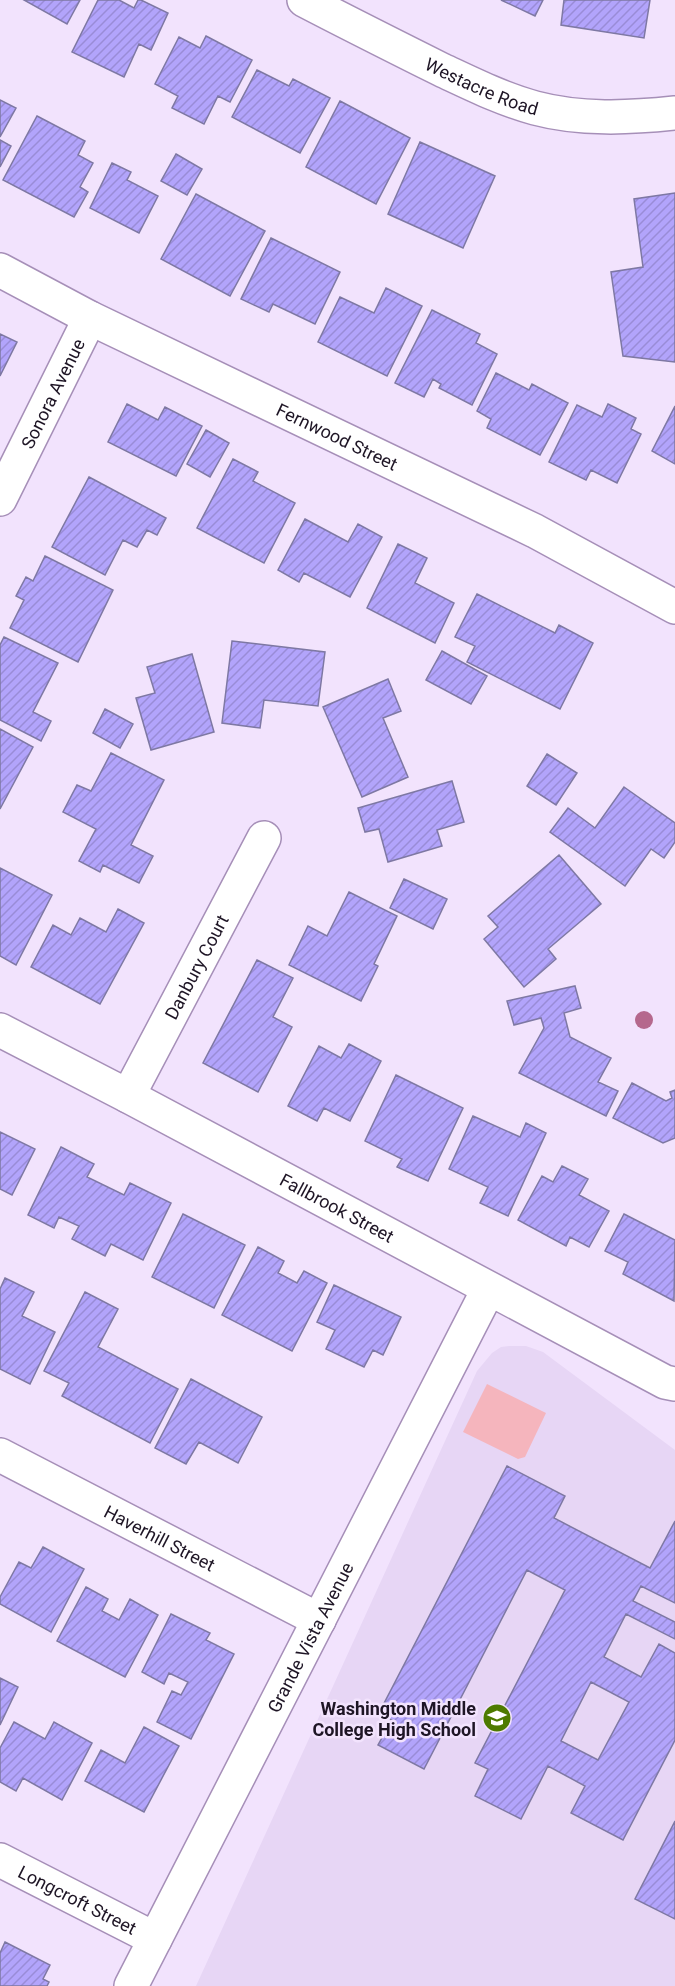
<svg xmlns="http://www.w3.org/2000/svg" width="675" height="1986" font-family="Roboto,sans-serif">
	<defs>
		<pattern id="building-hatch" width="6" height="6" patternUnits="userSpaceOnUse" patternTransform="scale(1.5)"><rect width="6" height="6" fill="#b2a4fb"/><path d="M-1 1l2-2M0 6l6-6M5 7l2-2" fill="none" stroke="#998cd7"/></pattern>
	</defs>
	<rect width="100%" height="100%" fill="#f2e3fd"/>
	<path fill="#e7d6f5" d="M509 1346H526L543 1352 675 1450V1986H196L477 1371 492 1353 501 1347Z"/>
	<path fill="#f5b5bd" d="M487 1384 546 1413 525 1457 518 1459 463 1432Z"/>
	<path fill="url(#building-hatch)" stroke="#7e78a3" stroke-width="1.5" fill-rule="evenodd" d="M24 0H80L67 24Z
		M98 0H119L134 8 138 0H141L168 13 151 50 139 44 124 77 72 52Z
		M501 0H543L535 16Z
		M564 0H650L644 38 561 25Z
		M206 36 252 60 230 102 218 96 204 124 172 108 178 96 155 84 179 37 200 48Z
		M257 70 289 86 293 79 330 98 300 153 232 117Z
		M0 100 16 108 0 137Z
		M340 101 410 138 376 204 306 167Z
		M37 116 85 141 78 155 93 163 80 187 88 192 74 217 3 180Z
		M0 140 11 146 0 167Z
		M420 142 495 176 463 248 388 214Z
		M176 154 202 169 187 195 161 181Z
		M112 163 131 172 127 180 158 196 139 233 90 208Z
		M675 193V362L623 356 611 272 643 267 634 199Z
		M196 194 265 231 230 296 161 259Z
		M271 238 340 272 315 324 273 304 269 312 241 299Z
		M386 288 422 306 387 376 318 342 340 297 374 313Z
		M432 310 480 334 476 343 497 354 472 405 439 388 441 384 433 379 424 397 395 383Z
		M0 334 17 342 0 376Z
		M496 373 529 390 532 384 568 403 540 455 487 428 491 419 477 411Z
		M127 404 158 420 165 407 202 426 176 476 108 442Z
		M608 404 636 418 631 429 641 434 617 483 591 470 586 480 549 462 577 405 602 417Z
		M675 406V464L652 451Z
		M206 430 229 443 210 477 187 464Z
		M233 459 258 472 253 481 295 503 264 563 197 528Z
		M89 477 166 518 157 535 147 530 137 547 123 540 105 575 52 547Z
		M305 519 348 542 358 524 382 537 350 597 304 573 299 582 278 570Z
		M398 544 427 558 415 583 454 603 435 643 367 608Z
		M45 556 113 590 78 662 10 628 24 600 16 596 26 577 33 581Z
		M477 594 555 633 559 625 593 643 560 709 467 662 475 646 455 637Z
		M4 637 58 663 33 712 51 721 41 741 0 720V645Z
		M232 641 325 652 318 706 264 700 260 728 222 723Z
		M442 651 487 676 471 704 426 680Z
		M192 654 214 732 151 750 136 698 155 693 147 667Z
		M388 679 401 711 383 718 408 777 362 797 323 707Z
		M105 709 133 724 120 748 93 733Z
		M0 729 33 747 0 809Z
		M111 753 164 780 131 845 153 856 139 883 103 865 100 872 79 861 96 829 63 812 77 785 91 791Z
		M547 754 577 773 556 805 527 786Z
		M452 781 464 822 437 830 442 846 388 862 379 829 365 832 358 808Z
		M624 787 675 823V842L664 858 651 849 625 886 550 832 568 808 595 828Z
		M559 855 601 904 548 949 556 959 524 987 484 939 498 927 488 916Z
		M0 868 52 895 16 965 0 956Z
		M404 879 447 899 433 929 390 908Z
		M349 892 397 916 374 964 378 966 361 1001 289 965 308 926 327 936Z
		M118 909 144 923 100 1004 31 967 53 925 71 935 80 918 106 932Z
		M257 960 293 978 273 1017 292 1027 258 1092 203 1063Z
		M575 986 581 1008 564 1013 570 1037 611 1058 598 1082 618 1091 606 1116 519 1073 544 1028 541 1018 514 1025 507 1001Z
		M349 1044 381 1061 350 1121 324 1108 317 1121 288 1106 319 1046 341 1058Z
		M396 1075 463 1108 428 1181 397 1167 402 1159 365 1141Z
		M632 1083 666 1101 672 1098 670 1092 675 1090V1138L663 1143 613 1118Z
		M473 1116 520 1137 526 1123 546 1133 508 1216 480 1203 488 1187 449 1169Z
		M0 1132 35 1149 12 1195 0 1189Z
		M61 1147 94 1164 87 1177 124 1195 130 1183 171 1203 143 1260 111 1244 105 1256 72 1239 79 1226 59 1217 54 1228 28 1215Z
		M562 1166 588 1179 579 1195 609 1211 589 1247 570 1237 566 1246 518 1220 542 1176 553 1182Z
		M183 1214 245 1245 214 1308 152 1277Z
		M624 1214 675 1240 674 1301 623 1274 628 1262 605 1251Z
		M258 1247 284 1261 278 1273 297 1283 304 1271 327 1283 292 1351 222 1315Z
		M5 1278 34 1292 22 1316 55 1332 30 1384 0 1369V1289Z
		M334 1285 401 1317 383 1355 373 1350 364 1367 326 1349 335 1330 317 1322Z
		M85 1292 118 1309 98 1347 178 1389 150 1443 62 1396 69 1383 44 1371Z
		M191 1379 262 1417 238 1463 199 1442 186 1464 155 1448Z
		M507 1466 565 1496 554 1518 650 1568 675 1521V1603L641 1586 633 1601 675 1622V1639L626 1614 604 1657 641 1677 659 1644 675 1653V1740L623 1840 571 1813 585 1786 548 1766 521 1819 475 1796 488 1769 475 1763 565 1590 527 1570 424 1769 378 1745 392 1720 379 1713ZM591 1682 629 1702 598 1760 561 1741Z
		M43 1547 84 1569 51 1632 0 1604V1597L19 1562 31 1568Z
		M86 1587 108 1599 102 1611 119 1620 130 1599 158 1615 125 1677 57 1641Z
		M171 1614 210 1633 206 1640 234 1654 191 1739 157 1722 172 1691 181 1695 188 1682 169 1673 164 1684 142 1672Z
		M0 1678 18 1687 0 1725Z
		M14 1722 45 1739 54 1722 92 1743 62 1800 23 1778 16 1791 0 1782V1748Z
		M144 1727 179 1746 144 1812 85 1781 101 1750 125 1763Z
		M675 1821V1919L635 1899Z
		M5 1942 50 1965 43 1979 49 1982 47 1986H0V1953Z"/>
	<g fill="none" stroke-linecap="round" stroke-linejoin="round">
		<g stroke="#a68fb8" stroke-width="36">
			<g id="minor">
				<path id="s1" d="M0 270 90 318 535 531 675 607"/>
				<path id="s2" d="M0 499 90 318"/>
				<path id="s3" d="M0 1030 128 1096 665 1382 675 1384"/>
				<path id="s4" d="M128 1096 264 838"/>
				<path id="s5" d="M0 1455 319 1620"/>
				<path id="s6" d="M0 1860 155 1939"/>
				<path id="s7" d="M131 1986 488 1290"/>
			</g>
		</g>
		<g stroke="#a68fb8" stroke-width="36">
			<g id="tertiary">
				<path id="s8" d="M304 0C350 24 396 47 442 70 472 84 502 99 535 108 580 120 629 118 675 113"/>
			</g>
		</g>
		<use href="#minor" stroke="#fff" stroke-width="33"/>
		<use href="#tertiary" stroke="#fff" stroke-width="33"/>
	</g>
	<circle fill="#b5688d" cx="644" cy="1020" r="9"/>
	<defs>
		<g id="school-disc" transform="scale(1.5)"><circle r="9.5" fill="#4e7b00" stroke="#f2e3fd"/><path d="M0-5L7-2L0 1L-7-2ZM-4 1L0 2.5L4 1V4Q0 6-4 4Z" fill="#fff"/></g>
	</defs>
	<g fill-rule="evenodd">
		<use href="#school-disc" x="497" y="1718"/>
	</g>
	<g text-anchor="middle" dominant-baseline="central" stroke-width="5" stroke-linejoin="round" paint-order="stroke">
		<g font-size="18" fill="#1e1525" stroke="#f2e3fd">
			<text stroke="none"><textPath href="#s8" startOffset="198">Westacre Road</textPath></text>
			<text stroke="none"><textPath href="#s2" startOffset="118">Sonora Avenue</textPath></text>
			<text stroke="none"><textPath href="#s1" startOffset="376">Fernwood Street</textPath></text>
			<text stroke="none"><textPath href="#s4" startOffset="146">Danbury Court</textPath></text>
			<text stroke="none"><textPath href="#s3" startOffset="381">Fallbrook Street</textPath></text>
			<text stroke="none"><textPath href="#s5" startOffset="180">Haverhill Street</textPath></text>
			<text stroke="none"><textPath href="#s7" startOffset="392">Grande Vista Avenue</textPath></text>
			<text stroke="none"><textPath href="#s6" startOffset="87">Longcroft Street</textPath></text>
		</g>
		<g font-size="18" font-weight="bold" fill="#1e1525" stroke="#f2e3fd" text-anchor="end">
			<text x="476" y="1708">Washington Middle<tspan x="476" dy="21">College High School</tspan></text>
		</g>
	</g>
</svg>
